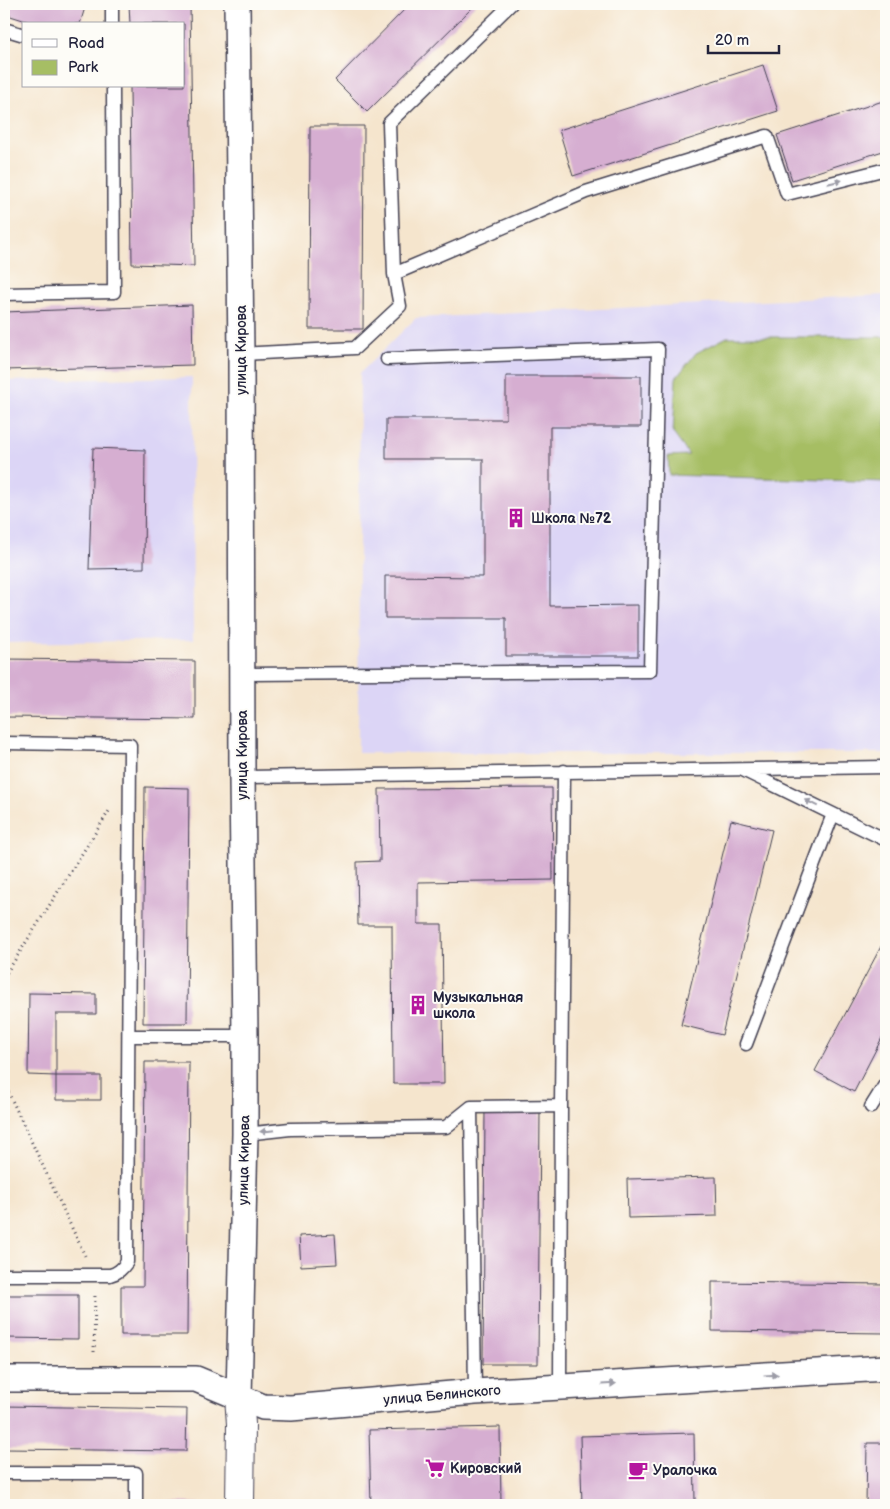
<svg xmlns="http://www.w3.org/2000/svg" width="890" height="1509" viewBox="0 0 890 1509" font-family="'Balsamiq Sans',sans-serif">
	<rect width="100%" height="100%" fill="#fdfcf7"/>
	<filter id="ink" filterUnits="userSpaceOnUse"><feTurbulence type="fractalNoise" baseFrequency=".02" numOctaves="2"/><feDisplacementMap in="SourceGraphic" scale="10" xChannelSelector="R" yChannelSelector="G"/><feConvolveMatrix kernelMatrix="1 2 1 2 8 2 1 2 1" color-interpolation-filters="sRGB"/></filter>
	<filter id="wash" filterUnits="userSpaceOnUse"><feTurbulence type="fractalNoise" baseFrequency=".0096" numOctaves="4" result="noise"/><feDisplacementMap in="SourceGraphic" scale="20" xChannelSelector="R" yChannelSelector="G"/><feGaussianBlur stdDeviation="1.12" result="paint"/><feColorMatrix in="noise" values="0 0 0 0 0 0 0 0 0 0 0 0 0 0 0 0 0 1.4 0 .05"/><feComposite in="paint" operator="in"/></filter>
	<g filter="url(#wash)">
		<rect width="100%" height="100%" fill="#f5e5cd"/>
		<!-- built -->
		<path fill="#dcd5f6" d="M886 295V753H358L360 373 416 318Z
			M192 377 193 640 4 643V381Z"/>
		<!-- green -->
		<path fill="#a6be64" stroke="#647050" d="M727 337H886V482L669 475 668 456 689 455 673 433 676 378 696 353Z"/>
		<g id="blocks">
			<!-- building -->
			<path fill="#d6aed1" d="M4 4H86L80 24H36L4 14Z
				M129 4H190L194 266 132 264 130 86H184V24H130Z
				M410 4H476L367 112 335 80Z
				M763 65 778 111 573 176 559 130Z
				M886 100V150L792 180 777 135Z
				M310 126H364L363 329H309Z
				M192 305 193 365 4 370V312Z
				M506 376H641V427H550V606L638 605V656H506V618H385V576L483 577V459H386V419H506Z
				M93 448 145 450 144 568 89 569Z
				M4 659 195 661V719L4 717Z
				M145 787 189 788 187 1023H143Z
				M552 788 553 880 418 882V924H442L444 1084H393L392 925H358L357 862 380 861 379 789Z
				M731 820 772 830 722 1035 681 1025Z
				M886 937V1030L854 1092 815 1071Z
				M29 993 96 994V1014H56V1076L28 1075Z
				M145 1062H189L187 1335H121V1286H143Z
				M56 1076H101V1100H56Z
				M485 1111H540L538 1364H483Z
				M716 1177 717 1216 628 1218 627 1179Z
				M335 1234 337 1264 301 1266 299 1236Z
				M712 1282 886 1284V1333L712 1331Z
				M4 1295H78V1339L4 1338Z
				M4 1406 187 1409 186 1451 4 1449Z
				M500 1427 501 1505H371L369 1430Z
				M694 1433 695 1505H582L580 1436Z
				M867 1443H886V1505H866Z
				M150 1502 198 1503V1505H150Z"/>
		</g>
	</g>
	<g filter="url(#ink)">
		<use href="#blocks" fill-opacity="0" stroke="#423f51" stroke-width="1"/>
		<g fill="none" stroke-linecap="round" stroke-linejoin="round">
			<defs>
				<path id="service" d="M112 4V24
					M4 29 24 35
					M394 274 586 192 767 136 787 194 886 169
					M4 294 114 292 113 86
					M241 354 355 348 400 306 394 274 389 123 511 4
					M242 674 650 671 658 349 387 359
					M4 743 130 745 127 1262C122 1269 118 1273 110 1275H4
					M743 770 886 840
					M242 777 886 767
					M129 1036H245
					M746 1044 833 814
					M561 1106 564 771
					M471 1107 475 1392
					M871 1107 886 1083
					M245 1134 290 1129 446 1127 471 1107 561 1106 560 1387
					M4 1473H136V1505"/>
				<path id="minor" d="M237 4 241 354 242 777 245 1036V1134L239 1397
					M4 1379H196L263 1407 291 1408 475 1392 886 1368"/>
				<path id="tertiary" d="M239 1397 241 1424 240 1505"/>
			</defs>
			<!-- service casing -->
			<use href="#service" stroke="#423f51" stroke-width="15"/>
			<!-- minor casing -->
			<use href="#minor" stroke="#423f51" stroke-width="28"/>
			<!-- tertiary casing -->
			<use href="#tertiary" stroke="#423f51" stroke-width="30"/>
			<!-- path -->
			<path stroke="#423f51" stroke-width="3" stroke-dasharray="1 4" stroke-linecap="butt" d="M4 977 111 808
				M4 1083 86 1258
				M94 1352 95 1293"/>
			<!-- service -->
			<use href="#service" stroke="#fff" stroke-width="12"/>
			<!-- minor -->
			<use href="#minor" stroke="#fff" stroke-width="25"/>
			<!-- tertiary -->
			<use href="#tertiary" stroke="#fff" stroke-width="28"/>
		</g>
		<!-- one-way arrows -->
		<defs><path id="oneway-solid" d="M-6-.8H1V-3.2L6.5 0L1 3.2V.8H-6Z" transform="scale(1.25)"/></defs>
		<g fill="#9c9ca7">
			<use href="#oneway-solid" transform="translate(835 182) rotate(-14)"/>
			<use href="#oneway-solid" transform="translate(811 803) rotate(-154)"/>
			<use href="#oneway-solid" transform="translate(267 1131) rotate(174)"/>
			<use href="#oneway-solid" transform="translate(771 1375) rotate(-3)"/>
			<use href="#oneway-solid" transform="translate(609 1384) rotate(-3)"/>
		</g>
	</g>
	<!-- icons -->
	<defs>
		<symbol id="building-bare" viewBox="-9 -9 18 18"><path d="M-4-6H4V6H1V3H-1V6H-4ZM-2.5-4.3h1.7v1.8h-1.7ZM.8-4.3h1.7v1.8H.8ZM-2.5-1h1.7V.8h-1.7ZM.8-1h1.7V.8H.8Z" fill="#b5179e" stroke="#fdfcf7" stroke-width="2.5" paint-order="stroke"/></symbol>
		<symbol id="supermarket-bare" viewBox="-9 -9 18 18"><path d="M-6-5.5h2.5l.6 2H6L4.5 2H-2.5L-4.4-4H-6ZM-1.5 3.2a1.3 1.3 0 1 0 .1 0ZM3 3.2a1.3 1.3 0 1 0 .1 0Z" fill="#b5179e" stroke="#fdfcf7" stroke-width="2.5" paint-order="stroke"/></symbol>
		<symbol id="cafe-bare" viewBox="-9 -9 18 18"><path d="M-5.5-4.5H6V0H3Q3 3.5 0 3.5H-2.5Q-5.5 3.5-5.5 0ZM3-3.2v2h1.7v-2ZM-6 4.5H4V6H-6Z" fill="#b5179e" stroke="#fdfcf7" stroke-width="2.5" paint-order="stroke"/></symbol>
	</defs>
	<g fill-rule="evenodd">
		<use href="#building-bare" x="502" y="504" width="28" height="28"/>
		<use href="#building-bare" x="404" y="991" width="28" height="28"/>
		<use href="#supermarket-bare" x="421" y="1454" width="28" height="28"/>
		<use href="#cafe-bare" x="624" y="1456" width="28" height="28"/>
	</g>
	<g text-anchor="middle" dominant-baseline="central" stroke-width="4" stroke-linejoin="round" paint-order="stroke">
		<!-- street labels -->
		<g font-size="14" fill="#22223b" stroke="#fdfcf7">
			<text transform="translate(241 350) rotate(-90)">улица Кирова</text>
			<text transform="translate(242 755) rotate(-90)">улица Кирова</text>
			<text transform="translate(244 1160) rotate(-89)">улица Кирова</text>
			<text transform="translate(442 1395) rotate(-5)">улица Белинского</text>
		</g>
		<!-- poi labels -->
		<g font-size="14" font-weight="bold" fill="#22223b" stroke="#fdfcf7" text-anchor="start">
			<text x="531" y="518">Школа №72</text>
			<text x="433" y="997">Музыкальная<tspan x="433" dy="16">школа</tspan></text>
			<text x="450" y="1468">Кировский</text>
			<text x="653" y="1470">Уралочка</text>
		</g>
	</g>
	<!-- margin -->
	<rect width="890" height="1509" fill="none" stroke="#fdfcf7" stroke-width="20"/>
	<!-- legend -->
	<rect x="22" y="22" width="162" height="65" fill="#fdfcf7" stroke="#a5a5ac"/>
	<rect x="32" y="39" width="25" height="8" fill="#ffffff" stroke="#a5a5ac"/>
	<text x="68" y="48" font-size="15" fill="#22223b">Road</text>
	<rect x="32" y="60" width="25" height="15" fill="#a6be64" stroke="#a5a5ac"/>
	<text x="68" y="72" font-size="15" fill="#22223b">Park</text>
	<!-- scale -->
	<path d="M708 45v8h71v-8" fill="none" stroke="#22223b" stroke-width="2.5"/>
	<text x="715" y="45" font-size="15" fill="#22223b" stroke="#fdfcf7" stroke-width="4" paint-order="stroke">20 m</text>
</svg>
